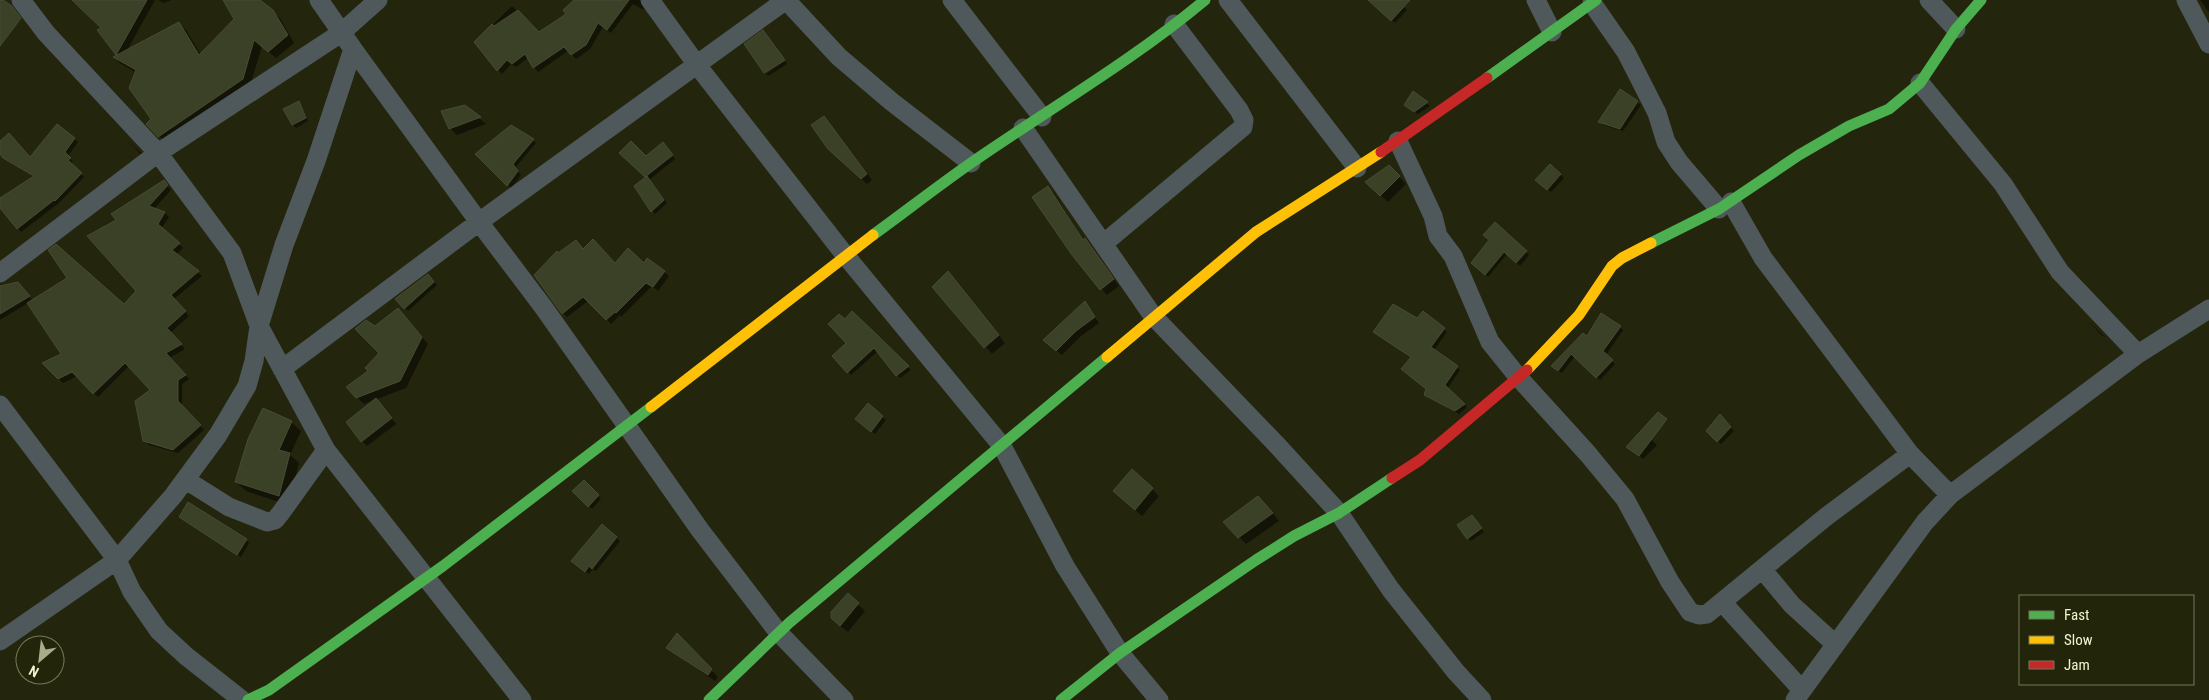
<svg xmlns="http://www.w3.org/2000/svg" width="2209" height="700" viewBox="0 0 2209 700" font-family="'Roboto Condensed',sans-serif">
	<rect width="100%" height="100%" fill="#24250d"/>
	<!-- shadow -->
	<path fill="#0007" d="M112 0H155L126 52 179 23 186 30 201 55 236 20 224 0H258L280 18 294 43 276 58 262 46 250 86 166 143 148 124 153 119 136 72 121 64 115 58 119 56 99 30 103 29Z
		M158 0H172L164 3Z
		M576 0H643L644 10 633 4 611 33 603 27 590 49 576 59 568 51 538 72 528 58 516 67 511 64 502 74 475 42 512 6 538 33 568 15Z
		M1370 0H1400L1398 2 1407 10 1395 23Z
		M2200 0H2209V12Z
		M785 61 787 64 768 76 766 74Z
		M1621 91 1641 105 1623 131 1603 125 1600 122Z
		M1413 93 1430 106 1418 114 1408 108Z
		M299 102 308 121 296 128 293 124Z
		M464 106 486 124 457 135 450 128Z
		M829 123 872 180 867 184 835 154Z
		M58 126 78 142 68 156 73 162 70 164 84 177 59 203 21 232 0 206V199L35 176 8 161 0 152V143L31 159Z
		M128 140 142 154 141 155Z
		M533 140 536 143 515 168 521 175 511 188 477 154Z
		M666 147 675 159 649 180 667 203 655 214 635 187 647 178 621 153 646 157Z
		M1550 165 1564 178 1551 192 1540 183Z
		M1389 166 1406 184 1388 202 1374 189Z
		M164 182 171 190 154 209 165 213 169 217 161 229 183 248 176 255 202 276 174 299 189 316 170 333 185 349 169 358 189 379 182 384V406L204 430 178 453 149 445 144 440 152 390 129 366 98 397 77 376 63 383 44 364 63 355 28 303 0 320V285L22 288 33 301 124 305 138 291 118 220Z
		M1048 187 1054 193 1084 241 1090 246 1119 286 1107 295 1073 254Z
		M1495 224 1529 255 1520 266 1507 254 1488 277 1475 266 1491 240Z
		M583 250 615 264 664 272 669 276 658 291 652 286 621 317 620 315 611 324 588 301 567 317 563 313Z
		M431 279 437 285 408 311 397 299Z
		M955 280 1005 343 992 354 934 287Z
		M1085 303 1099 323 1081 336 1062 355 1050 345Z
		M398 309 428 344 406 388 364 404 357 397 369 371 381 353 375 327Z
		M852 312 911 370 900 378 878 351 851 375 833 356 848 343 845 321Z
		M1418 320 1444 329 1447 332 1434 350 1460 370 1447 389 1467 407 1459 414 1425 394 1428 390 1412 358Z
		M2089 321 2105 337 2101 335Z
		M1620 327 1623 330 1606 355 1615 364 1600 380 1575 356 1562 373 1556 369 1583 334 1588 337Z
		M381 405 396 424 367 446 362 441Z
		M868 405 886 420 875 434 860 422Z
		M1720 416 1734 431 1721 444 1707 431Z
		M291 422 301 431 290 455 299 463 288 505 246 491 236 482Z
		M1642 431 1657 445 1643 459 1631 450Z
		M1132 471 1159 496 1142 516 1122 498Z
		M584 482 601 499 592 509 574 491Z
		M1265 504 1279 521 1246 544 1225 523Z
		M1472 516 1484 532 1471 541 1468 538Z
		M184 520 246 540 249 543 241 557Z
		M602 526 620 541 596 571 593 569 589 574 576 564Z
		M848 595 865 611 848 632 839 625Z
		M677 635 718 677 715 681 675 654 668 647Z"/>
	<!-- building -->
	<path fill="#3a4126" stroke="#464d35" d="M0 0H3L12 6 21 18 0 46Z
		M72 0H147L116 55 97 30 101 28Z
		M223 0H260L273 10 288 35 268 52 254 40 243 79 158 137 146 124 151 119 129 88 136 70 113 57 179 22 199 55 234 19Z
		M574 0H629L607 30 598 23 586 45 571 55 564 47 533 68 525 54 512 64 507 60 497 71 474 42 492 24 494 26 518 10 539 32 566 14 563 10Z
		M1368 0H1410L1391 21Z
		M763 30 785 60 764 73 744 44Z
		M1620 89 1638 101 1620 129 1598 122Z
		M1413 91 1428 102 1414 112 1404 105Z
		M299 101 306 118 292 125 283 109Z
		M465 105 481 117 449 129 441 111Z
		M824 116 867 174 861 179 828 149 811 125Z
		M57 124 75 138 65 152 71 158 68 160 82 173 55 201 54 200 17 229 0 208V198L34 176 3 158 0 154V141L9 133 30 157Z
		M511 125 534 139 513 164 518 171 507 186 475 154Z
		M631 141 646 156 663 142 673 155 645 177 619 153Z
		M1550 164 1561 174 1547 190 1535 180Z
		M1389 165 1400 176 1380 196 1365 182Z
		M647 176 664 200 651 212 634 186Z
		M164 180 168 185 149 206 165 212 158 224 180 243 172 250 199 271 171 295 186 311 167 328 182 344 166 353 186 375 178 380V401L201 425 173 450 143 441 135 401 150 390 125 363 93 394 72 372 58 379 42 363 61 354 27 303 67 278 48 250 56 244 124 304 136 291 87 236 116 220 111 214Z
		M1048 186 1083 240 1085 238 1114 279 1100 290 1072 255 1032 197Z
		M1495 222 1527 251 1516 263 1504 252 1485 275 1471 263 1489 240 1483 235Z
		M593 239 615 263 628 248 644 263 647 258 665 271 653 287 646 283 616 313 615 312 606 320 583 297 562 314 534 275 557 251 558 253 576 240 583 249Z
		M948 271 999 335 984 348 932 287Z
		M428 274 434 282 404 309 395 299Z
		M18 282 30 296 0 314V286Z
		M1085 301 1095 317 1076 331 1056 351 1043 340Z
		M1393 304 1417 318 1423 311 1445 328 1431 347 1458 366 1445 385 1465 404 1455 411 1424 395 1426 389 1401 369 1411 357 1373 332Z
		M398 308 422 337 400 381 356 398 346 387 368 371 365 368 379 353 355 329 366 320 375 326Z
		M852 311 874 332 909 366 896 376 874 348 847 373 832 356 846 343 828 324 839 314 845 319Z
		M1601 313 1621 326 1603 351 1613 360 1596 378 1571 354 1558 371 1551 366 1583 333 1587 336Z
		M376 398 392 418 361 442 346 422Z
		M868 403 883 416 871 432 855 419Z
		M263 408 292 421 279 450 290 453 279 496 235 482 248 439Z
		M1658 412 1667 419 1639 456 1626 447Z
		M1720 414 1731 427 1717 442 1706 431Z
		M1132 469 1153 488 1135 510 1113 491Z
		M584 480 599 495 588 507 572 491Z
		M1258 496 1273 513 1238 538 1223 522Z
		M188 502 247 539 237 555 179 517Z
		M1472 515 1482 528 1467 539 1457 525Z
		M602 524 617 537 592 569 589 566 585 572 571 561Z
		M848 593 859 603 840 626 831 618V612Z
		M677 633 712 669 708 675 666 648Z"/>
	<g fill="none" stroke-linecap="round" stroke-linejoin="round">
		<!-- street -->
		<path stroke="#4f595b" stroke-width="19" d="M21 0 46 33 158 153 232 253 259 326 326 450 522 700
			M650 0 697 65 845 255 1002 446 1065 566 1120 653 1159 700
			M952 0 1042 117
			M1228 0 1357 168
			M1536 0 1552 32
			M1929 0 1956 29
			M2186 0 2209 44
			M1592 3 1626 52 1657 113 1666 142 1679 162 1719 209
			M353 49 479 222 544 308 700 530 778 632 844 700
			M1920 83 2003 184 2060 272 2138 354
			M1023 128 1153 316 1276 444 1339 513 1391 590 1456 672 1482 700
			M1398 141 1433 216 1438 236 1453 256 1490 342 1519 378 1588 454 1625 499 1670 582 1690 612 1699 615 1707 614 1827 516 1910 454
			M1731 202 1763 258 1910 454 1950 495
			M1103 244 1243 127 1244 120 1239 110 1174 24
			M0 273 158 153 341 33 378 0
			M282 369 479 222 786 0 839 57 892 102 971 163
			M0 405 117 560 132 592 159 631 186 656 242 700
			M186 480 229 507 267 522 275 520 280 514 326 450
			M1762 569 1792 605 1835 644
			M1722 602 1802 690
			M0 641 117 560 173 496 218 435 247 386 254 361 259 326 284 245 316 161 353 49 319 0
			M1795 700 1925 522 1950 495 2138 354 2209 309"/>
		<!-- fast -->
		<path stroke="#4caf50" stroke-width="11" d="M1487 78 1596 0
			M873 235C906 211 938 186 971 163 1049 109 1132 61 1205 0
			M1651 243 1719 209 1799 155 1849 126 1889 109 1920 83 1956 29 1981 0
			M248 700 269 690 443 566 651 407
			M709 700 789 623 1107 357
			M1061 700 1120 653 1256 560 1294 536 1339 513 1392 478"/>
		<!-- slow -->
		<path stroke="#ffc107" stroke-width="11" d="M1107 357 1256 232 1381 152
			M1527 370 1579 315 1612 266 1622 258 1651 243
			M651 407 873 235"/>
		<!-- jam -->
		<path stroke="#c62828" stroke-width="11" d="M1381 152 1487 78
			M1392 478 1420 460 1527 370"/>
	</g>
	<!-- legend -->
	<rect x="2019" y="595" width="175" height="90" fill="#23250b" stroke="#757859"/>
	<rect x="2029" y="611" width="25" height="8" fill="#4caf50" stroke="#757859"/>
	<text x="2064" y="620" font-size="15" fill="#f0f4cd">Fast</text>
	<rect x="2029" y="636" width="25" height="8" fill="#ffc107" stroke="#757859"/>
	<text x="2064" y="645" font-size="15" fill="#f0f4cd">Slow</text>
	<rect x="2029" y="661" width="25" height="8" fill="#c62828" stroke="#757859"/>
	<text x="2064" y="670" font-size="15" fill="#f0f4cd">Jam</text>
	<!-- north arrow -->
	<g transform="translate(40 660) rotate(208)"><circle r="24" fill="#23250b" stroke="#757859"/>
	<path d="M0-4L9 19L0 12L-9 19Z" fill="#a9ac8a"/>
	<text y="-8" font-size="14" font-weight="bold" text-anchor="middle" fill="#f0f4cd">N</text>
	</g>
</svg>
